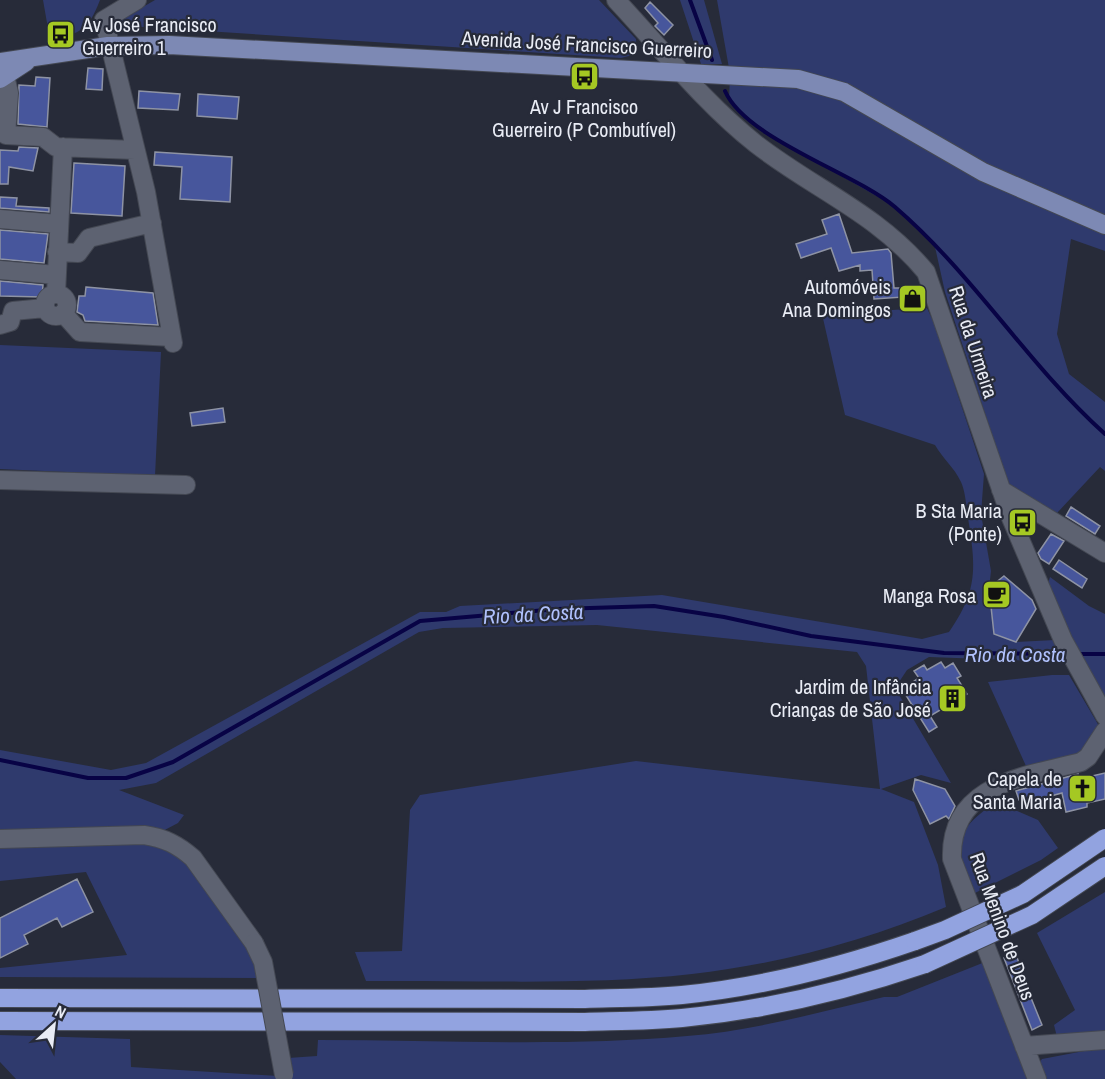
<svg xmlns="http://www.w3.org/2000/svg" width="1105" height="1079" viewBox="0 0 1105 1079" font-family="'Archivo Narrow',sans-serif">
	<rect width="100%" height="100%" fill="#272b39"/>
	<!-- green -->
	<path fill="#2f3a6d" d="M43 0H100C88 31 81 33 50 40Z
		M155 0H599L636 39 637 54 621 58 112 25Z
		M680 0H704L722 64H701Z
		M717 0H1105V251L1071 239 1057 334 1069 374 1105 402V471L1100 467 1057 513 1009 486 945 292 935 247 894 206 768 134 729 101 730 74Z
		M927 308 934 323 984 474 981 514 991 571 989 589 994 634 1016 642 1055 640 1065 662 929 657 907 670 895 688 951 783 921 775 881 789 914 802 938 865 946 907C865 941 780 964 692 974 585 986 474 980 366 981L355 952 402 951 410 810 420 795 636 761 880 789 866 666 857 652 597 625 443 628 419 632 156 783 119 790 184 815 178 823 159 833 0 834V750L111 770 146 763 420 612H446L460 606 662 595 922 639 949 632C978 590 976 568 968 518 966 507 966 493 961 482 954 467 943 459 935 445L845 415 822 314Z
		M0 345 161 352 155 476 0 469Z
		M1050 577 1089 606 1105 614V699L1085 670 1047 587Z
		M1052 675H1069L1099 726 1079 757 1031 769 1026 766 988 682Z
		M996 802 1038 820 1058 848 1041 860 975 893C953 847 952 832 996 802Z
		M149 842 184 858 250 946 260 978 0 977V968L127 955 86 872 0 881V846Z
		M1105 892V1036L1057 1037 1054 1025 1075 1010 1037 933Z
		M985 962 1031 1079H16L0 1062V1035L130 1039 131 1067 278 1076 288 1058 317 1056 318 1040C441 1040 565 1047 687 1036 754 1031 819 1012 884 997H897Z
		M1105 1047V1079H1044L1039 1063 1042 1059Z"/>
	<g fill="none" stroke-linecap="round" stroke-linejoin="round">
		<!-- stream -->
		<path stroke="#080345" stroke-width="4" d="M690 0 712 60
			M725 91C746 139 855 173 895 207 974 275 1028 365 1105 434
			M1076 654H1105
			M0 760 88 778H126L173 762 420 621 558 609 654 606 724 617 811 636 944 653 1063 654"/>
	</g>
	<!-- building -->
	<path fill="#47569c" stroke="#8e93a4" stroke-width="1.5" d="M650 2 673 25 664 35 655 26 658 23 645 8Z
		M88 68 103 69 102 90 86 89Z
		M36 77 50 78 47 127 18 124 19 85 35 86Z
		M139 91 180 94 178 110 138 108Z
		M198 94 239 97 237 119 197 116Z
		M19 147 38 148 33 171 9 167 8 184H0V150L18 151Z
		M155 152 232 157 230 202 180 199 182 167 154 165Z
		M74 163 125 166 122 216 71 213Z
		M0 197 17 198 16 206 49 208V212L0 208Z
		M839 214 852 253 888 249 891 253 894 288H920L922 309H903V297L874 299 872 270 860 271V265L839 271 831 248 801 258 796 244 827 234 822 220Z
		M0 230 48 234 44 263 0 259Z
		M0 281 43 285 42 297 0 296Z
		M86 287 153 293 158 325 85 321 83 315 77 312 79 296H85Z
		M223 408 225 422 192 426 190 413Z
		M1071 507 1100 526 1095 534 1066 516Z
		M1051 534 1064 541 1049 564 1041 559 1038 553Z
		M1059 560 1087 579 1082 588 1053 569Z
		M1004 576 1032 600 1036 609 1016 642 994 634 989 588Z
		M941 662 945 668 953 663 961 676 957 678 967 694 930 716 937 727 929 732 902 689 919 678 914 671 924 665 927 670Z
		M1105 773V799L1087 803V807L1066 812 1062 793 1025 803 1024 799 1019 800 1016 791 1019 790 1078 774 1079 779Z
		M915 779 945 789 955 806 949 819 946 816 930 824 913 790Z
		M77 879 93 912 62 927 57 918 24 935 28 944 0 958V918Z
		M1016 954 1025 983 1042 1025 1032 1030 1004 958Z"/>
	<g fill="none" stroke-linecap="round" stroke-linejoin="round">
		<defs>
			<path id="minor" d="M137 0 104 20 146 192 173 343
				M616 0C661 48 704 103 756 144 814 189 877 213 926 272L1011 518 1063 640 1105 716
				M5 76 9 93 6 135 43 137 56 147 135 150
				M0 219 58 224
				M57 252 78 253 89 238 152 223
				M0 270 56 275
				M56 294 63 147
				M45 305a11 11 0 1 1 22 0a11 11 0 1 1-22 0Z
				M63 313 80 332 172 337
				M0 325 10 322 13 311 45 308
				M0 480 186 485
				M1001 490 1105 553
				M0 839 144 835C165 838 178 845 193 858L254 943
				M1024 1046 1105 1040
				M1037 1079 952 859C949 784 1026 776 1081 762L1088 757 1105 731"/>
			<path id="major" d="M0 62 108 46 169 45 798 79 844 92 983 172 1105 225
				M0 79 26 62"/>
			<path id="highway" d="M0 998 585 999C617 998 650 998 682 995 761 987 840 967 915 941
				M0 1021 585 1022C617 1021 650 1021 682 1018 765 1010 846 991 925 964"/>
		</defs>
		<!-- minor casing -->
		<use href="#minor" stroke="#444853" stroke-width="20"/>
		<!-- major casing -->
		<use href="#major" stroke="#444853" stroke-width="20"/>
		<!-- highway casing -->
		<use href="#highway" stroke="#444853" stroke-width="20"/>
		<!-- minor -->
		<use href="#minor" stroke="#5d6271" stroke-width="18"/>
		<!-- major -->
		<use href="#major" stroke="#7d89b4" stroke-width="18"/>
		<!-- highway -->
		<use href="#highway" stroke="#92a3e0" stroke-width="18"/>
		<defs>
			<path id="minor-bridge" d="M254 943 263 962 284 1075"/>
			<path id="highway-bridge" d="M915 941 945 930 1023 894 1105 838
				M925 964 1032 915 1105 866"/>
		</defs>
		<!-- minor-bridge casing -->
		<use href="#minor-bridge" stroke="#444853" stroke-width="20" stroke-linecap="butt"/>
		<!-- highway-bridge casing -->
		<use href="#highway-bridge" stroke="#444853" stroke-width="20" stroke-linecap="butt"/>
		<!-- minor-bridge -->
		<use href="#minor-bridge" stroke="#5d6271" stroke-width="18"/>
		<!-- highway-bridge -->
		<use href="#highway-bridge" stroke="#92a3e0" stroke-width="18"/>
	</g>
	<!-- icons -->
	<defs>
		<symbol id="bus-square" viewBox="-11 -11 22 22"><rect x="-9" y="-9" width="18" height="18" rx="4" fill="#a5c823" stroke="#272b39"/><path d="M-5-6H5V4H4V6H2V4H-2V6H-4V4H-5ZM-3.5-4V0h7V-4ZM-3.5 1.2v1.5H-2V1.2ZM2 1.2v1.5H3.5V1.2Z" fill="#111"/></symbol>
		<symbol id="shop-square" viewBox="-11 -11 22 22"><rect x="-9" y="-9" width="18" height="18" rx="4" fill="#a5c823" stroke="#272b39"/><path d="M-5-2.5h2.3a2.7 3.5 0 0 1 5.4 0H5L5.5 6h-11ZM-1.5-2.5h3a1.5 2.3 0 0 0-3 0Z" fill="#111"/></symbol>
		<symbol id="cafe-square" viewBox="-11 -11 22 22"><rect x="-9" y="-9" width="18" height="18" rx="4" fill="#a5c823" stroke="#272b39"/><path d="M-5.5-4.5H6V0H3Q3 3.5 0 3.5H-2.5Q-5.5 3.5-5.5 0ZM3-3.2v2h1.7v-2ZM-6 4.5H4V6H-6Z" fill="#111"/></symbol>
		<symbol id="building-square" viewBox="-11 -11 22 22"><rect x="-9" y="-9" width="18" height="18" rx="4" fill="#a5c823" stroke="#272b39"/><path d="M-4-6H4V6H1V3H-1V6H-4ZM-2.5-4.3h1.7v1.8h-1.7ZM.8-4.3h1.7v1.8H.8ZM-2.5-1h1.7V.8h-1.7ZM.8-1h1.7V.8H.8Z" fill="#111"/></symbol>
		<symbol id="church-square" viewBox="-11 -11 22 22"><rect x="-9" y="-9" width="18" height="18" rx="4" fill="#a5c823" stroke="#272b39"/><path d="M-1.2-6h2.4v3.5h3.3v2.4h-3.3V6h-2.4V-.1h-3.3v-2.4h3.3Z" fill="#111"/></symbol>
	</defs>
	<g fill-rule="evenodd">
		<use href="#bus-square" x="44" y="18" width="33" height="33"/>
		<use href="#bus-square" x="568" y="60" width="33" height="33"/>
		<use href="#shop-square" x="896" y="282" width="33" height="33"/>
		<use href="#bus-square" x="1006" y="506" width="33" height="33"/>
		<use href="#cafe-square" x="980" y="578" width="33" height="33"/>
		<use href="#building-square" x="936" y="682" width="33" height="33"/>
		<use href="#church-square" x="1066" y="772" width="33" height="33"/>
	</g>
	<g text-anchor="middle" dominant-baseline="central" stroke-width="4.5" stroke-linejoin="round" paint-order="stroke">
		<!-- poi labels -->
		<g font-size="20" fill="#e9ecf5" stroke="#272b39" text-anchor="end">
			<text x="82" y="24" text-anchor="start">Av José Francisco<tspan x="82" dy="23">Guerreiro 1</tspan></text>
			<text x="584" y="106" text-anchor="middle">Av J Francisco<tspan x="584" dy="23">Guerreiro (P Combutível)</tspan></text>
			<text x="891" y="286">Automóveis<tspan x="891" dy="23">Ana Domingos</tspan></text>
			<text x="1002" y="510">B Sta Maria<tspan x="1002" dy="23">(Ponte)</tspan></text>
			<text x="976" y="595">Manga Rosa</text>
			<text x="931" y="686">Jardim de Infância<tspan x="931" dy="23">Crianças de São José</tspan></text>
			<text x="1062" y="778">Capela de<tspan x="1062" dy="23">Santa Maria</tspan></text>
		</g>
		<!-- street labels -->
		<g font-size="20" fill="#e9ecf5" stroke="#272b39">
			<text transform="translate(587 44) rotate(3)">Avenida José Francisco Guerreiro</text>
			<text transform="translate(974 342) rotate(72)">Rua da Urmeira</text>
			<text transform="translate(1003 926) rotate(70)">Rua Menino de Deus</text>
		</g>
		<!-- water labels -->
		<g font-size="21" font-style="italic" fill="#b0c1fd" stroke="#272b39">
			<text transform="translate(533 614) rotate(-3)">Rio da Costa</text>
			<text x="1015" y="654">Rio da Costa</text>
		</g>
	</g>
	<!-- north arrow -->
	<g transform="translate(54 1025) rotate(27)" stroke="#272b39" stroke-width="4.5" paint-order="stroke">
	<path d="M0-4.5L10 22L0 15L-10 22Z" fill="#e9ecf5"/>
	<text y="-9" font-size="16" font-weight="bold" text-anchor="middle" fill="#e9ecf5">N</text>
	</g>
</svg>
